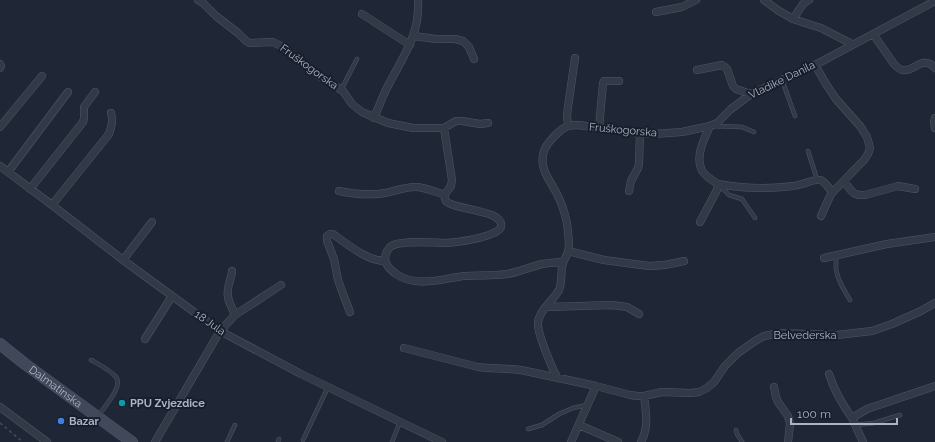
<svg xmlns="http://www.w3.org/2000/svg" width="935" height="442" viewBox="0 0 935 442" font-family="Raleway,sans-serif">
	<rect width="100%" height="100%" fill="#1f2736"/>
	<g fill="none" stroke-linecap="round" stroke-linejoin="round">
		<defs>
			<path id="lane" d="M782 80 795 116
				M341 90 357 59
				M712 126 742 127 754 132
				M808 151 817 179
				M720 186 729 195 742 199 755 218
				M836 256C836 260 836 265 836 269 838 281 844 290 850 300
				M91 360C98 364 110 370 115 376 125 385 104 407 99 415
				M855 425 874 423 900 415
				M528 429 542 425 559 414 573 408 587 405
				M736 430 737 434 742 442
				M303 440 328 387
				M227 442 235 425
				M278 442 279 439
				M392 442 400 422"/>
			<path id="street" d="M198 0 203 3 216 16 238 33 246 41 249 43 273 42 283 47 293 56 319 76 343 91 352 104 362 112 388 123 413 128H444L452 180C452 181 451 184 451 186 449 190 443 193 445 199 448 211 505 208 501 227 499 232 493 233 489 235 477 239 459 242 447 243 434 243 399 239 390 247 386 251 384 258 386 263 388 268 392 271 396 274 417 288 441 279 464 276 478 275 493 276 507 274 519 272 530 267 542 264 549 263 556 262 563 262
				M764 0 779 11 793 19 802 22 821 28 852 44
				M656 12 682 7 696 0
				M362 14 410 45
				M793 19 803 4 809 0
				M873 34 894 64C896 66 899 69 902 70 914 73 922 54 935 68
				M414 36 436 39H455L463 41 469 47 474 59
				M0 64 1 66 0 68
				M815 65 826 84 836 99 860 126 867 137 870 148 868 154 864 160 831 194 821 216
				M697 70 722 65 725 67 727 69 733 86 736 89 751 94
				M374 118C379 106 383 95 389 84 404 55 420 34 418 0
				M935 118 934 122 935 128
				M568 126 567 115 568 107 575 58
				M0 127 42 76
				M444 128 456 121H462L480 124 488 123
				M599 128 603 83 604 81H619
				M0 166 52 205 123 260 220 331 301 374 442 442
				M8 172 68 92
				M844 181C851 190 852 196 865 195L898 186 915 189
				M718 184C740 188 762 189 783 187 789 187 796 186 802 184 807 183 814 179 820 180 825 181 829 189 833 192
				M30 189 83 122 84 118V107L95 92
				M339 191C354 194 369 196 385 193 395 191 405 187 415 187 425 187 435 192 445 195
				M629 191 631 181 638 168 639 164 640 133
				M52 205 109 134C112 126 113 121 111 113
				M700 222 717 190 718 184C713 181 707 177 703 172 694 158 704 139 710 126
				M568 251 604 260 649 266 665 265 684 261
				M824 258 887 244 935 237
				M123 260 152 222
				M546 307 612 305 627 307 639 314
				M350 312 343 294 338 280 334 259 327 241V236L330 234H333C347 244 367 261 385 261
				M235 315 281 285
				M145 339 172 296
				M404 348 478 367C492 369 507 368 521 370L596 386 630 395 637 396H644L662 392 691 393 699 392 707 388 714 382 725 366 738 353 755 341 764 336 780 333 837 335 872 331 892 324 921 311 935 303
				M829 374C834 390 842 404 852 418
				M557 377C552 368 537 333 538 323 539 310 553 301 559 290 563 281 560 272 563 263 564 259 567 256 568 252 569 247 569 239 568 234 568 222 563 206 558 196 551 181 538 169 544 151 546 144 559 130 566 127 570 125 574 125 578 125L640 133 654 134 682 132 710 126 717 123 731 109 751 94 815 65 935 1
				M774 387 776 397 778 402 788 416 790 424 788 442
				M0 407 47 442
				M579 425 618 442
				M155 442 220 331 235 315C232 307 226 299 228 290 228 283 232 278 232 271
				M571 442 596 386
				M641 442C649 427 646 412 644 396
				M863 442 852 418 867 409 935 386"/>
			<g id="secondary">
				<path id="s1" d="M0 344 25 364 132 442"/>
			</g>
		</defs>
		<!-- lane casing -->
		<use href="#lane" stroke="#505665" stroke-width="4.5"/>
		<!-- street casing -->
		<use href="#street" stroke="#505665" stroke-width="8"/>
		<!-- secondary casing -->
		<use href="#secondary" stroke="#505665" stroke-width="12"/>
		<!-- path -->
		<path stroke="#3e5055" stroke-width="1.5" stroke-dasharray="3 3" stroke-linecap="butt" d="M0 423 23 442"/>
		<!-- lane -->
		<use href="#lane" stroke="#323947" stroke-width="3.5"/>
		<!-- street -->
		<use href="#street" stroke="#323947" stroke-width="7"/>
		<!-- secondary -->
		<use href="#secondary" stroke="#40485a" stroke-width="11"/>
	</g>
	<!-- markers -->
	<circle fill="#0f9aa8" stroke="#181e2b" stroke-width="1.5" cx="122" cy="403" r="4"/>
	<circle fill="#3f7fe0" stroke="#181e2b" stroke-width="1.5" cx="61" cy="421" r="4"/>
	<g text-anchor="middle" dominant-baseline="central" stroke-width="4" stroke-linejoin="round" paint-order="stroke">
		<!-- street labels -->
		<g font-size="11" fill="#acb3c4" stroke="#181e2b">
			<text transform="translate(309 67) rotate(36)">Fruškogorska</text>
			<text transform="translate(782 80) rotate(-26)">Vladike Danila</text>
			<text transform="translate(623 130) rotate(5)">Fruškogorska</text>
			<text transform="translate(210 323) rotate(35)">18 Jula</text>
			<text x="805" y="335">Belvederska</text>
			<text stroke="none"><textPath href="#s1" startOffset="70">Dalmatinska</textPath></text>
		</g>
		<!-- poi labels -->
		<g font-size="11" font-weight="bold" fill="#acb3c4" stroke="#181e2b" text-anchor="start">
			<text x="130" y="403">PPU Zvjezdice</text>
			<text x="69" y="421">Bazar</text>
		</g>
	</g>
	<!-- scale -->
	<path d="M791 418v6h106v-6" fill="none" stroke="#acb3c4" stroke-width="2"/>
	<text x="797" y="418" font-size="12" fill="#acb3c4" stroke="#181e2b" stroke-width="3" paint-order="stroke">100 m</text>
</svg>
